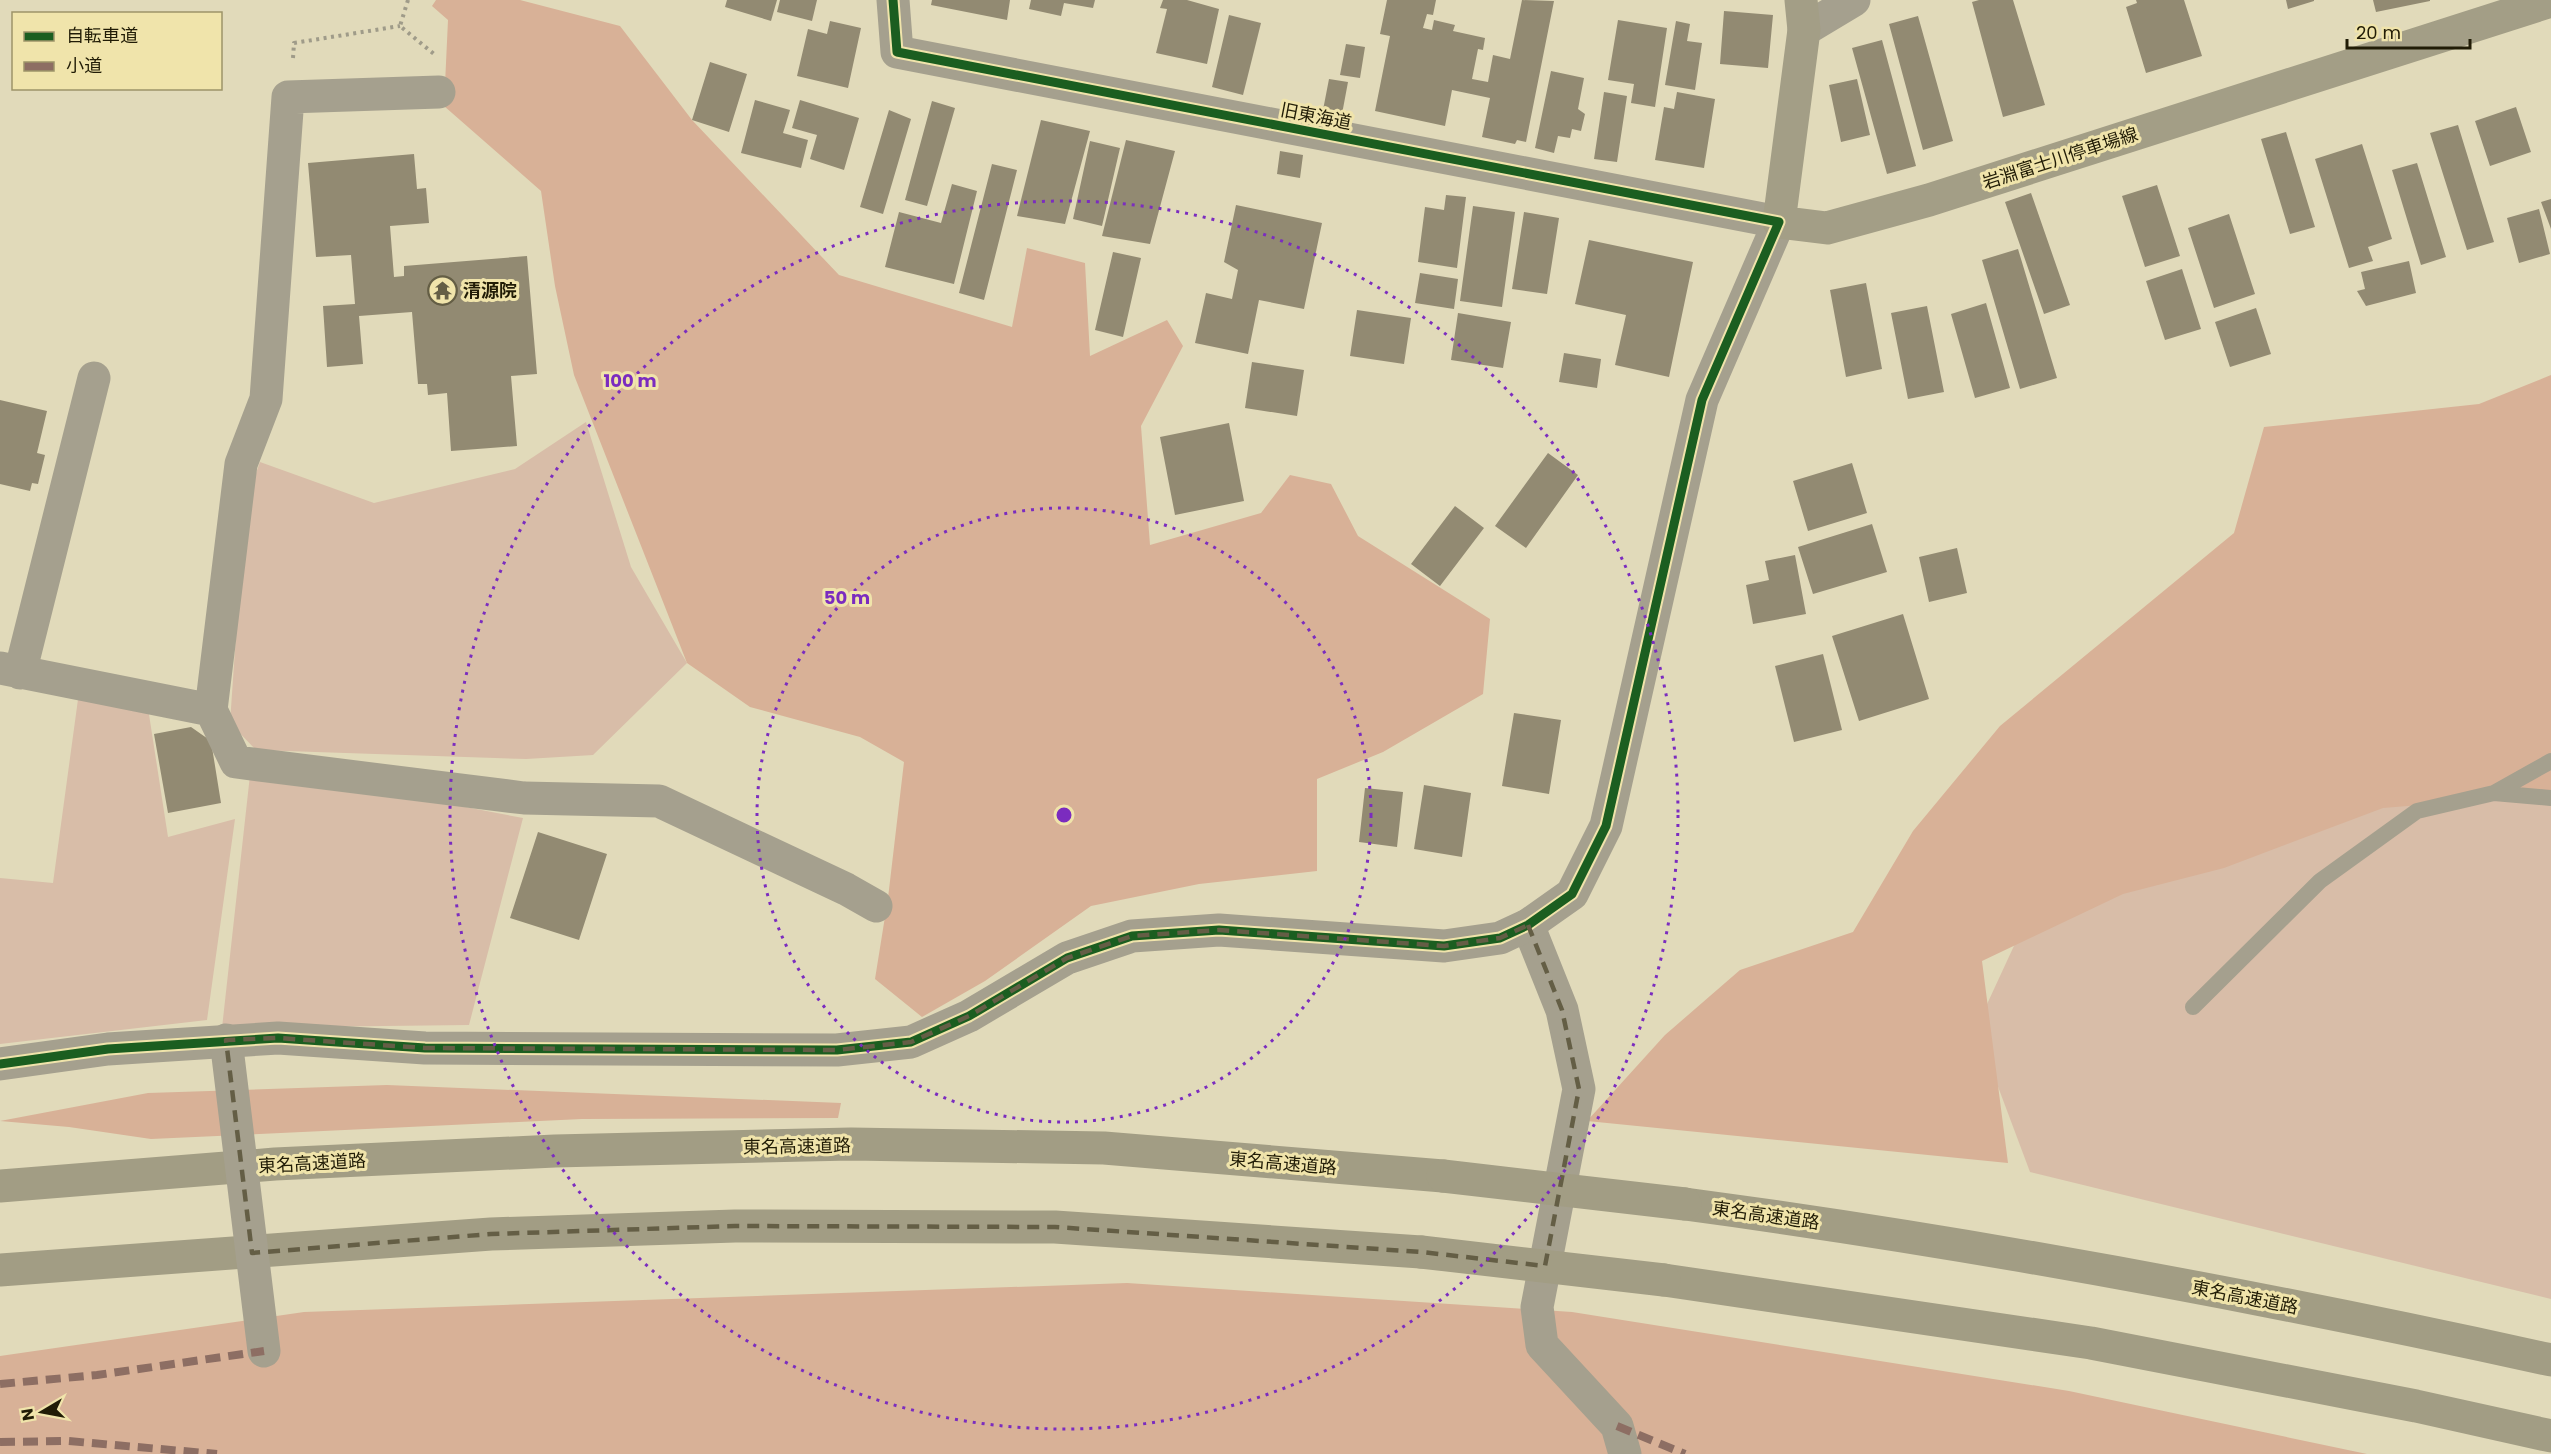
<svg xmlns="http://www.w3.org/2000/svg" width="2551" height="1454" viewBox="0 0 2551 1454" font-family="Poppins,'Noto Sans JP',sans-serif">
	<rect width="100%" height="100%" fill="#e1daba"/>
	<!-- green -->
	<path fill="#d8bda8" d="M586 422 631 567 687 663 593 755 526 759 256 750 230 723 245 504 260 462 374 503 515 469Z
		M79 692 148 708 168 837 235 819 207 1020 0 1044V878L53 883Z
		M251 766 523 818 469 1025 222 1028Z
		M2551 777V1299L2030 1172 1976 1028 2019 935 2368 795Z"/>
	<!-- forest -->
	<path fill="#d8b197" d="M436 0H520L620 26 692 120 839 275 1012 327 1027 248 1085 263 1090 356 1167 320 1183 346 1141 426 1150 545 1261 513 1290 475 1331 484 1358 536 1490 619 1483 694 1383 752 1317 779V871L1199 884 1091 906 985 981 922 1017 875 979 888 898 904 762 860 737 750 707 687 663 574 375 555 286 541 191 444 106 448 20 432 6Z
		M2551 375V797L2531 796 2383 808 2224 868 2123 894 1982 961 2008 1163 1587 1121 1665 1035 1740 970 1853 932 1913 831 2000 726 2234 533 2264 427 2479 404Z
		M387 1085 841 1103 838 1118 582 1119 151 1139 69 1127 0 1121 148 1093Z
		M1127 1283 1572 1312 2069 1391 2367 1454H0V1356L304 1312Z"/>
	<!-- building -->
	<path fill="#928a72" d="M727 0H777L771 21 725 7Z
		M780 0H817L812 21 777 12Z
		M932 0H1010L1007 20 931 5Z
		M1031 0H1095L1093 8 1064 3 1061 16 1029 9Z
		M1163 0H1187L1219 9 1207 64 1156 53 1167 9 1160 8Z
		M1387 0H1436L1433 15 1427 14 1423 28 1432 30 1434 20 1455 25 1453 31 1485 38 1483 50 1478 49 1472 79 1488 82 1493 55 1510 59 1522 0 1554 1 1526 142 1517 140 1515 144 1482 137 1490 98 1452 90 1445 126 1375 111 1390 36 1380 34Z
		M1979 0H2013L2045 105 2003 117 1972 2Z
		M2136 0H2184L2202 56 2146 73 2126 7 2137 3Z
		M2286 0H2314V1L2288 9Z
		M2373 0H2430V1L2376 12Z
		M1724 11 1773 15 1768 68 1720 64Z
		M1229 15 1261 23 1243 95 1212 87Z
		M1918 16 1953 141 1923 150 1889 24Z
		M1618 20 1667 28 1655 107 1631 103 1634 84 1608 80Z
		M830 21 861 28 848 88 797 76 808 29 827 34Z
		M1676 21 1690 24 1687 41 1702 43 1695 90 1665 85Z
		M1882 40 1916 166 1887 174 1852 48Z
		M1346 44 1365 47 1360 78 1340 75Z
		M710 62 747 74 729 132 692 120Z
		M1551 71 1584 78 1578 109 1585 114 1581 131 1572 129 1570 138 1558 136 1554 153 1535 148Z
		M1329 79 1348 82 1342 114 1323 110Z
		M1857 79 1870 135 1841 142 1829 85Z
		M1604 92 1627 96 1617 162 1594 159Z
		M1677 92 1715 99 1704 168 1655 160 1664 107 1674 109Z
		M755 100 790 110 783 133 808 140 801 168 741 153Z
		M800 100 859 118 844 170 810 159 817 135 792 128Z
		M932 101 955 108 927 206 905 200Z
		M2516 107 2531 152 2490 166 2475 121Z
		M889 110 911 119 883 214 860 207Z
		M1041 120 1090 131 1065 224 1017 216Z
		M2458 125 2494 242 2467 250 2430 133Z
		M2286 132 2315 227 2290 234 2261 139Z
		M1126 140 1175 151 1150 244 1102 236Z
		M1090 141 1120 148 1102 226 1073 219Z
		M2362 144 2392 239 2368 247 2373 261 2349 268 2315 159Z
		M1280 151 1303 155 1300 178 1277 174Z
		M414 154 417 189 426 188 429 223 390 226 394 277 404 276V266L527 256 537 374 511 376 517 446 451 451 447 393 428 395 427 384H418L412 312 359 316 363 364 327 367 323 306 355 304 351 255 316 257 308 163Z
		M2417 163 2446 257 2421 265 2392 170Z
		M992 164 1017 170 984 300 959 293Z
		M952 184 977 191 954 284 885 267 899 212 941 223Z
		M2157 185 2180 256 2145 267 2122 196Z
		M2031 193 2070 305 2044 314 2005 202Z
		M1446 195 1466 197 1457 268 1418 262 1425 207 1444 210Z
		M2551 199V229L2541 202Z
		M1236 205 1322 223 1304 309 1259 300 1248 354 1195 343 1206 293 1232 299 1238 270 1224 262Z
		M1473 206 1515 212 1502 307 1460 301Z
		M2539 209 2550 254 2519 263 2507 218Z
		M1524 212 1559 218 1547 294 1512 289Z
		M2229 214 2255 294 2214 308 2188 228Z
		M1589 240 1693 262 1669 377 1615 365 1626 315 1575 304Z
		M2018 249 2057 378 2020 389 1982 260Z
		M1113 252 1141 258 1123 337 1095 330Z
		M2409 261 2416 293 2366 306 2357 291 2365 289 2361 272Z
		M2182 269 2201 329 2165 340 2146 281Z
		M1420 273 1458 279 1454 309 1415 303Z
		M1866 283 1882 369 1846 377 1830 290Z
		M1986 303 2010 388 1975 398 1951 314Z
		M1927 306 1944 392 1908 399 1891 313Z
		M2256 308 2271 354 2230 367 2215 322Z
		M1357 310 1411 318 1404 364 1350 356Z
		M1458 313 1511 322 1503 368 1451 360Z
		M1564 353 1601 359 1597 388 1559 382Z
		M1252 362 1304 370 1297 416 1245 408Z
		M0 400 47 411 37 453 45 455 38 484 32 483 30 491 0 484Z
		M1229 423 1244 501 1175 515 1160 437Z
		M1548 453 1578 475 1526 548 1495 526Z
		M1852 463 1867 513 1808 531 1793 481Z
		M1455 506 1484 528 1440 586 1411 564Z
		M1872 524 1887 572 1813 594 1798 547Z
		M1957 548 1967 593 1929 602 1919 557Z
		M1795 555 1806 614 1753 624 1746 585 1769 580 1765 561Z
		M1903 614 1929 699 1859 721 1832 636Z
		M1823 654 1842 730 1794 742 1775 666Z
		M1514 713 1561 720 1549 794 1502 786Z
		M191 727 211 741 221 803 168 813 154 734Z
		M1424 785 1471 793 1462 857 1414 849Z
		M1365 788 1403 792 1397 847 1359 842Z
		M538 832 607 854 579 940 510 918Z"/>
	<g fill="none" stroke-linecap="round" stroke-linejoin="round">
		<!-- path -->
		<path stroke="#9f9b89" stroke-width="4" stroke-dasharray="3 4.5" stroke-linecap="butt" d="M408 0 400 26 434 54
			M293 58 294 43 400 26"/>
		<!-- service -->
		<path stroke="#a5a08e" stroke-width="16" d="M2494 793 2551 798
			M2193 1007 2320 881 2417 811 2494 793 2551 761"/>
		<!-- minor -->
		<path stroke="#a5a08e" stroke-width="33" d="M893 0 897 52 1779 222
			M1804 30 1854 0
			M439 92 288 97 266 399 241 464 211 710 236 762 524 798 659 801 846 889 876 906
			M0 668 211 710
			M20 673 94 378
			M1528 925 1562 1010 1579 1089 1537 1307 1542 1345 1617 1426 1625 1454"/>
		<!-- tertiary -->
		<path stroke="#a5a08e" stroke-width="33" d="M0 1064 108 1049 278 1038 425 1048 837 1050 911 1042 969 1016 1067 958 1132 936 1219 930 1444 946 1500 938 1528 925 1572 894 1606 826 1702 400 1779 222"/>
		<!-- secondary -->
		<path stroke="#a39e86" stroke-width="33" d="M1801 0 1804 30 1779 222 1827 228 1929 200 2551 1"/>
		<!-- motorway -->
		<path stroke="#a29d84" stroke-width="33" d="M0 1186 275 1164 555 1151 851 1144 1104 1148 1443 1176
			M1685 1204C1976 1243 2264 1297 2551 1360
			M0 1270 491 1234 735 1226 1055 1227 1421 1252
			M1664 1280 2091 1343 2416 1406 2551 1436"/>
		<!-- minor-bridge -->
		<path stroke="#a5a08e" stroke-width="33" d="M226 1040 264 1351"/>
		<!-- motorway-bridge -->
		<path stroke="#a29d84" stroke-width="33" d="M1443 1176 1685 1204
			M1421 1252 1664 1280"/>
		<!-- quiet -->
		<path stroke="#8d6e63" stroke-width="8" stroke-dasharray="15 8" stroke-linecap="butt" d="M0 1384 97 1375 264 1351
			M1617 1426 1685 1454
			M0 1442 68 1441 217 1454"/>
		<defs>
			<path id="cycleway" d="M0 1064 108 1049 278 1038 425 1048 837 1050 911 1042 969 1016 1067 958 1132 936 1219 930 1444 946 1500 938 1528 925 1572 894 1606 826 1702 400 1779 222 897 52 893 0"/>
		</defs>
		<!-- cycleway casing -->
		<use href="#cycleway" stroke="#f0e4ab" stroke-width="13"/>
		<!-- cycleway -->
		<use href="#cycleway" stroke="#1b5e20" stroke-width="9"/>
	</g>
	<!-- marked area -->
	<path fill="none" stroke="#645e45" stroke-width="4.5" stroke-dasharray="12 8" stroke-linejoin="round" d="M1528 925 1562 1010 1579 1089 1545 1266 1421 1252 1055 1227 735 1226 491 1234 252 1253 226 1040 278 1038 425 1048 837 1050 911 1042 969 1016 1067 958 1132 936 1219 930 1444 946 1500 938Z"/>
	<!-- distance rings -->
	<g fill="none" stroke="#7b2cbf" stroke-width="3" stroke-dasharray="3 6">
		<circle cx="1064" cy="815" r="307"/>
		<circle cx="1064" cy="815" r="614"/>
	</g>
	<!-- icons -->
	<defs>
		<symbol id="temple-ring" viewBox="-11 -11 22 22"><circle r="9.5" fill="#f0e4ab" stroke="#645e45" stroke-width="1.5"/><path d="M0-6L5-2H3V0L6.5 2.5H4V6H1.5V3h-3V6H-4V2.5H-6.5L-3 0V-2H-5Z" fill="#645e45"/></symbol>
	</defs>
	<g fill-rule="evenodd">
		<use href="#temple-ring" x="426" y="274" width="33" height="33"/>
	</g>
	<g text-anchor="middle" dominant-baseline="central" stroke-width="6" stroke-linejoin="round" paint-order="stroke">
		<!-- street labels -->
		<g font-size="18" fill="#211c06" stroke="#f0e4ab">
			<text transform="translate(1316 116) rotate(11)">旧東海道</text>
			<text transform="translate(2060 158) rotate(-18)">岩淵富士川停車場線</text>
			<text transform="translate(797 1146) rotate(-1)">東名高速道路</text>
			<text transform="translate(312 1163) rotate(-3)">東名高速道路</text>
			<text transform="translate(1283 1163) rotate(5)">東名高速道路</text>
			<text transform="translate(1766 1215) rotate(8)">東名高速道路</text>
			<text transform="translate(2245 1297) rotate(11)">東名高速道路</text>
		</g>
		<!-- poi labels -->
		<g font-size="18" font-weight="bold" fill="#211c06" stroke="#f0e4ab" text-anchor="start">
			<text x="463" y="290">清源院</text>
		</g>
	</g>
	<circle cx="1064" cy="815" r="9" fill="#7b2cbf" stroke="#f0e4ab" stroke-width="3"/>
	<g font-size="18" text-anchor="middle" font-weight="bold" fill="#7b2cbf" stroke="#f0e4ab" stroke-width="6" stroke-linejoin="round" paint-order="stroke">
		<text x="630" y="387">100 m</text>
		<text x="847" y="604">50 m</text>
	</g>
	<!-- legend -->
	<rect x="12" y="12" width="210" height="78" fill="#f0e4ab" stroke="#9d9469" stroke-width="1.5"/>
	<rect x="24" y="32" width="30" height="9" fill="#1b5e20" stroke="#9d9469" stroke-width="1.5"/>
	<text x="66" y="42" font-size="18" fill="#211c06">自転車道</text>
	<rect x="24" y="62" width="30" height="9" fill="#8d6e63" stroke="#9d9469" stroke-width="1.5"/>
	<text x="66" y="72" font-size="18" fill="#211c06">小道</text>
	<!-- north arrow -->
	<g transform="translate(42 1412) rotate(260)" stroke="#f0e4ab" stroke-width="4.5" paint-order="stroke">
	<path d="M0-4.5L10 22L0 15L-10 22Z" fill="#211c06"/>
	<text y="-9" font-size="16" font-weight="bold" text-anchor="middle" fill="#211c06">N</text>
	</g>
	<!-- scale -->
	<path d="M2347 39v9h123v-9" fill="none" stroke="#211c06" stroke-width="3"/>
	<text x="2356" y="39" font-size="18" fill="#211c06" stroke="#f0e4ab" stroke-width="4.5" paint-order="stroke">20 m</text>
</svg>
